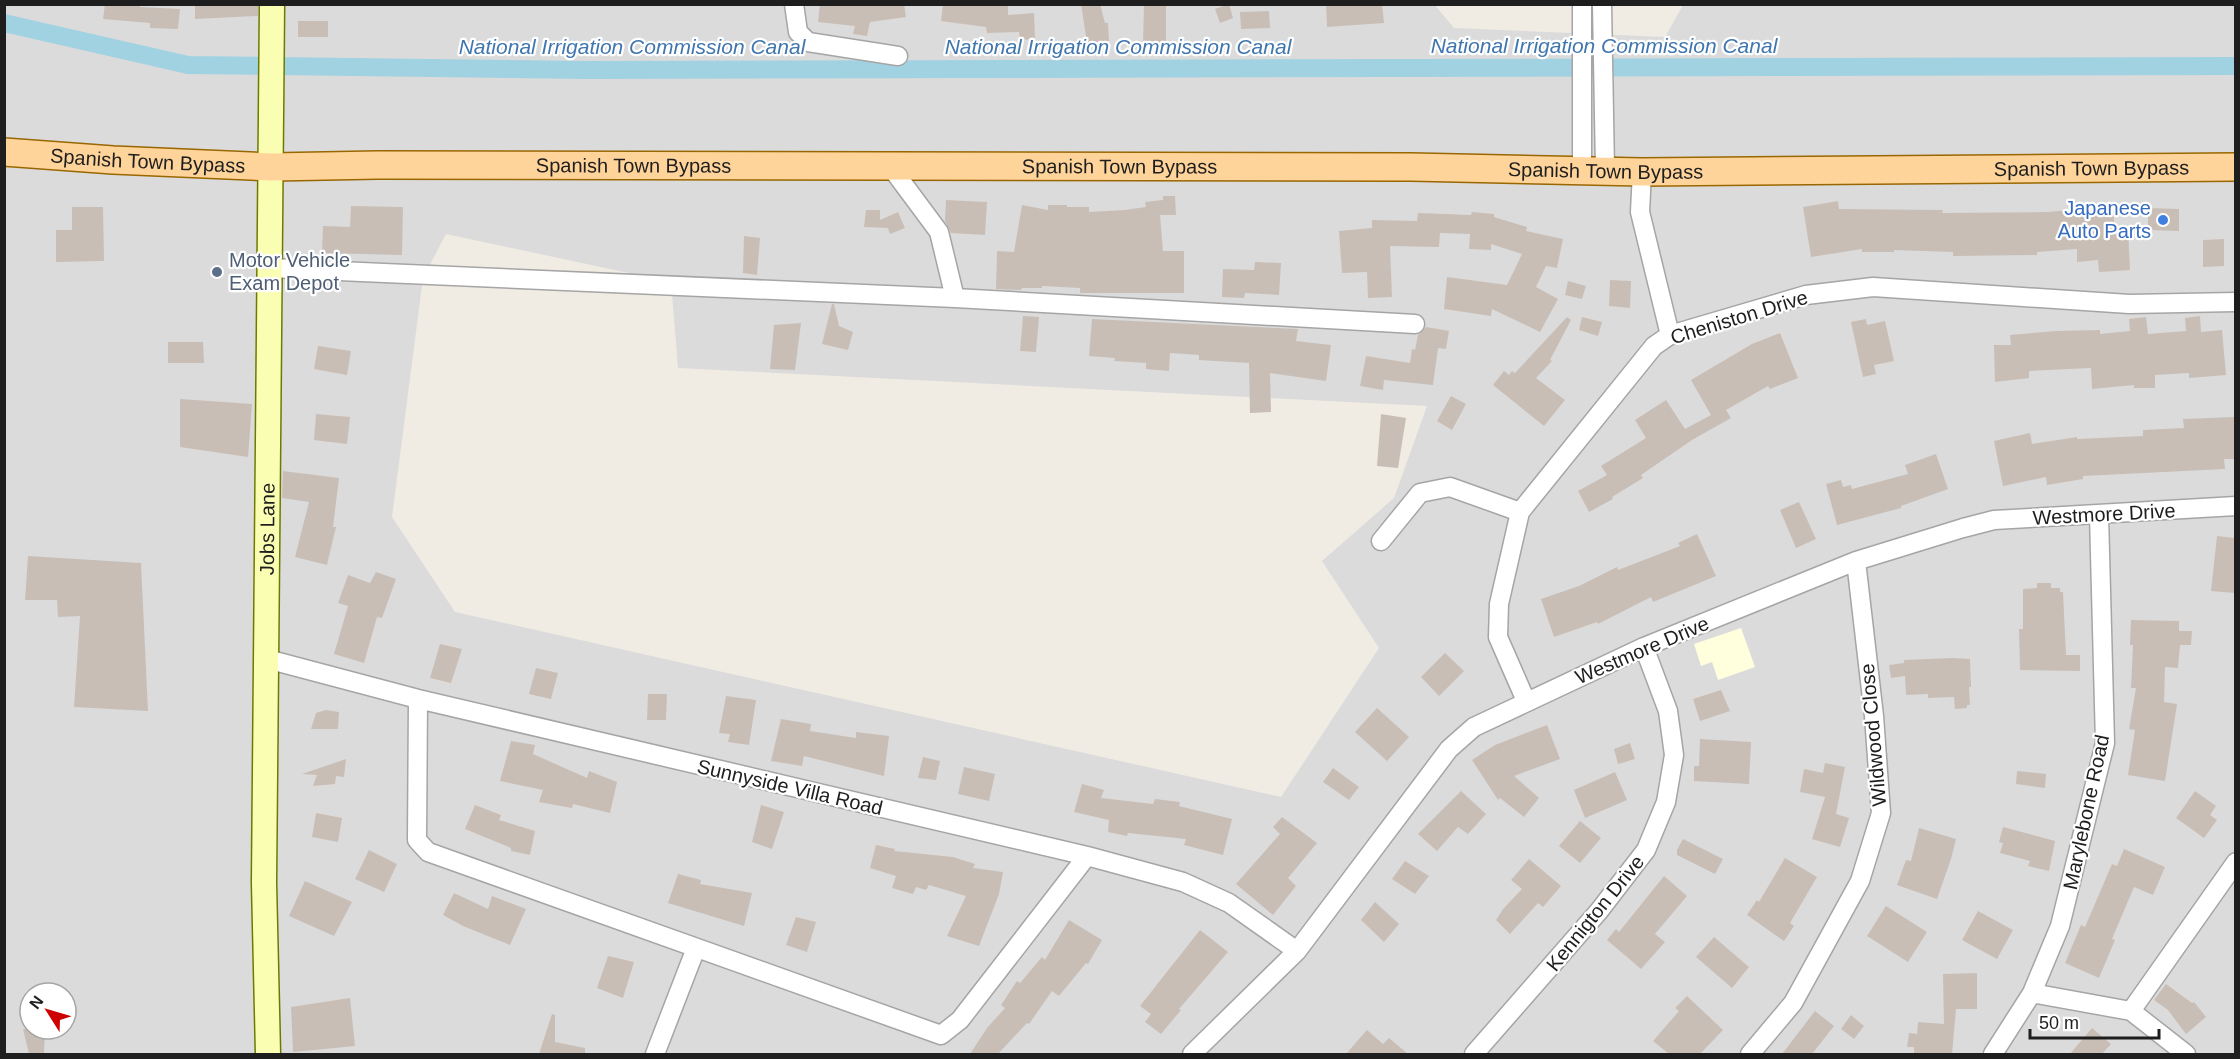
<svg xmlns="http://www.w3.org/2000/svg" width="2240" height="1059" viewBox="0 0 2240 1059" font-family="Helvetica,sans-serif">
	<rect width="100%" height="100%" fill="#f0ece4"/>
	<!-- residential -->
	<path fill="#dcdbdb" fill-rule="evenodd" d="M1434 4 1454 28 1665 37 1683 5H2235V1054H5V5ZM446 234 671 282 678 368 1427 406 1394 498 1322 561 1379 648 1281 797 455 612 392 517 423 278ZM30 993H66V1029H30Z"/>
	<!-- education -->
	<path fill="#ffffde" d="M1741 628 1755 667 1718 680 1712 662 1701 666 1694 644Z"/>
	<g fill="none" stroke-linecap="round" stroke-linejoin="round">
		<!-- canal -->
		<path stroke="#a1d2e1" stroke-width="18" d="M4 23 188 65 587 70 2236 66"/>
	</g>
	<!-- building -->
	<path fill="#c8beb6" d="M105 4H140V7L180 9 178 29 150 28V23L103 19Z
		M195 4H258V16L195 19Z
		M820 4H904L906 17 870 22 867 36 853 34 855 26 818 22Z
		M943 4H1008V15L1034 13 1035 39 1020 40 1019 32 987 33 986 27 941 21Z
		M1081 4H1100L1105 23H1108L1109 41 1087 43Z
		M1144 4H1166V45H1143Z
		M1229 4 1233 18 1220 23 1215 9Z
		M1326 4H1382L1384 23 1327 27Z
		M1269 11 1270 28 1241 29 1240 12Z
		M298 21H328V37H298Z
		M1163 196H1175L1176 215H1160L1163 251H1184V293H1080V288L1042 286V288H1022L1021 290 996 289 997 251 1014 252 1022 205 1048 210V205H1067V207H1089V212L1125 210 1146 207 1145 202 1163 200Z
		M946 200 987 202 985 235 951 233 945 221Z
		M1838 201 1839 209 1943 210 1942 213 2048 212 2080 209 2081 213 2114 212V229L2128 228 2130 270 2099 272 2098 260 2077 262V249L2037 252V255L1953 256V252L1894 250V252H1862V249L1811 257 1803 207Z
		M351 206 403 207 402 255 322 253 323 226 350 227Z
		M72 207H103L104 261 56 262V230H72Z
		M2148 208 2179 209V231L2148 230Z
		M866 210H880V220L898 212 905 228 890 234 888 228 864 227Z
		M1472 212 1494 214V217L1527 227 1526 231 1563 239 1557 268 1546 266 1536 287 1558 299 1540 332 1492 309 1491 316 1444 309 1447 277 1507 285 1522 254 1491 244V250L1469 249 1470 234 1440 233 1439 247 1390 246 1392 297 1368 298 1367 272 1342 273 1339 231 1372 228V220L1417 221 1418 213 1471 215Z
		M744 236 760 238 757 275 743 273Z
		M2224 239V266L2203 267V240Z
		M1255 262 1281 263 1279 295 1245 293 1244 298 1222 297 1223 269 1254 270Z
		M1610 280 1631 281 1630 308 1609 306Z
		M1568 281 1586 286 1582 299 1565 295Z
		M832 304H834L839 326 853 332 848 350 822 344Z
		M1023 316 1039 317 1036 352 1020 351Z
		M2200 316 2201 332 2222 330 2226 375 2189 378V373L2155 375V388H2134V385L2092 389 2091 368 2029 371V378L1995 382 1994 345H2011L2010 335 2056 331 2100 330V334L2130 331 2129 319 2146 317 2148 334 2186 331 2185 318Z
		M1567 317 1571 320 1550 360 1552 361 1536 378 1565 400 1544 426 1493 385 1504 371 1509 375 1512 371 1515 373Z
		M1582 317 1602 322 1598 336 1579 330Z
		M1092 319 1298 329 1296 341 1331 345 1326 381 1270 373 1271 412 1250 413 1249 363 1199 360V355L1170 353 1169 371 1146 369V363L1114 361 1115 358 1089 356Z
		M1866 319 1867 325 1885 321 1894 361 1874 365 1876 374 1863 377 1851 322Z
		M801 323 795 370 770 369 774 325Z
		M1426 327 1449 331 1446 349 1438 348 1433 385 1384 380 1383 390 1360 386 1366 356 1410 363 1412 349 1415 350 1418 335Z
		M1780 333 1798 378 1770 389 1768 386 1726 410 1731 418 1692 440 1641 475 1643 478 1612 497 1613 499 1589 512 1578 491 1607 475 1601 466 1646 438 1635 420 1666 400 1685 429 1711 415 1691 380 1752 344Z
		M168 342H203L204 363H168Z
		M318 346 351 351 347 375 314 369Z
		M1451 396 1466 404 1452 430 1437 421Z
		M180 399 252 404 248 457 180 447Z
		M316 414 350 417 347 444 314 440Z
		M1381 414 1406 418 1398 468 1377 466Z
		M2234 417 2235 459H2224L2225 469 2083 476V479L2047 485 2046 477 2003 486 1994 441 2030 433 2032 444 2077 437V439L2143 436V430L2184 428 2183 419Z
		M1936 454 1948 489 1901 506V508L1837 525 1826 484 1841 480 1843 487 1851 485 1852 489 1908 474 1905 465Z
		M283 471 339 478 333 527H336L327 565 295 557 309 502 282 498Z
		M1799 502 1816 539 1796 548 1780 510Z
		M1697 534 1716 576 1653 602 1651 597 1598 624 1597 622 1554 637 1541 599 1579 586 1617 567 1618 570 1680 546 1678 543Z
		M2217 536 2235 538V593L2211 591Z
		M28 556 141 563 148 711 74 707 80 616 58 617 57 600H25Z
		M376 572 396 579 382 618 377 617 364 663 334 654 348 606 338 603 348 575 370 583Z
		M2037 583H2051V588H2060V592H2063L2066 655H2080V671L2020 670 2019 629H2023V589L2037 588Z
		M2131 620 2179 621V631H2192L2191 645H2180L2178 668 2165 667 2164 702 2177 704 2165 781 2128 775 2135 730 2129 729 2136 688H2131L2133 645H2130Z
		M440 644 462 649 451 683 430 678Z
		M1445 653 1464 671 1439 696 1421 677Z
		M1952 658 1970 659 1971 687H1969L1970 705H1967V708L1955 709 1954 697 1928 698V694L1906 695 1905 676 1891 678 1889 665 1904 663V660Z
		M536 668 558 673 551 699 529 694Z
		M1721 690 1730 711 1700 721 1693 699Z
		M648 694H667L666 720H647Z
		M726 696 756 700 749 745 728 742 730 734 719 733Z
		M1377 708 1409 737 1387 761 1355 732Z
		M326 710 339 712 338 729H311L316 713Z
		M781 719 811 724 810 731 856 738V732L889 736 884 776 804 756 802 766 771 761Z
		M1547 725 1560 759 1514 776 1539 798 1524 817 1500 798 1498 800 1472 760 1495 745Z
		M1700 739 1751 742 1749 784 1694 781V766H1699Z
		M511 741 535 745 533 754 587 778 589 771 617 782 610 813 573 804 572 808 539 802 543 790 500 781Z
		M1630 743 1635 759 1618 764 1614 749Z
		M923 757 940 761 936 780 918 778Z
		M346 759 344 777 336 776 335 784 313 786 317 775 302 774Z
		M1825 763 1845 767 1836 814 1849 818 1840 847 1812 839 1825 797 1800 792 1804 769 1823 773Z
		M964 767 995 774 989 801 958 794Z
		M1333 768 1359 787 1349 800 1323 782Z
		M2017 771 2046 774 2045 788 2016 784Z
		M1615 772 1627 800 1585 818 1574 790Z
		M1082 784 1104 790 1101 798 1153 804 1155 799 1180 802 1179 806 1232 819 1223 855 1184 845 1186 839 1128 833 1127 836 1108 832 1109 820 1074 812Z
		M1461 791 1486 814 1468 834 1458 827 1437 851 1418 834Z
		M2195 791 2216 806 2210 815 2217 820 2204 838 2176 818Z
		M475 805 501 815 499 820 535 831 530 855 511 851V848L465 829Z
		M761 805 784 812 772 849 752 842Z
		M316 813 342 818 338 842 312 837Z
		M1282 817 1317 843 1288 878 1296 886 1273 915 1236 884 1280 834 1273 827Z
		M1580 821 1601 838 1580 863 1559 846Z
		M2003 827 2055 841 2049 871 2028 866 2030 861 2000 853 2003 843 1999 842Z
		M1919 828 1956 839 1951 859 1937 899 1897 885 1906 860 1911 861Z
		M1683 839 1723 859 1715 874 1677 855V850Z
		M876 845 895 849 894 851 953 857 975 864 973 868 1003 872 999 894 979 946 947 936 966 896 929 885 926 890 916 887 913 894 892 888 896 876 870 868Z
		M2124 849 2165 867 2153 895 2134 887 2112 939 2115 940 2099 978 2065 963 2081 925 2085 927 2112 864 2117 866Z
		M369 850 397 864 384 892 355 879Z
		M1785 858 1817 877 1790 923 1794 926 1784 941 1747 915 1757 900 1759 902Z
		M1529 859 1561 886 1543 907 1538 903 1510 934 1496 920 1503 909 1522 889 1511 880Z
		M1405 861 1429 876 1415 894 1392 879Z
		M678 874 701 880 700 884 752 893 744 926 668 903Z
		M1664 876 1687 896 1655 934 1665 942 1641 969 1607 940 1616 929 1619 932Z
		M305 881 352 902 334 936 289 916Z
		M454 893 488 909 492 896 526 909 510 945 463 926 443 915Z
		M1375 902 1399 924 1384 942 1361 920Z
		M1886 906 1927 932 1908 962 1867 936Z
		M1978 911 2013 930 1997 959 1962 940Z
		M796 917 816 922 807 952 786 945Z
		M1069 920 1102 940 1088 964 1086 963 1059 996 1052 991 1029 1024 1027 1023 998 1054H970L987 1028 1005 1008 1001 1005 1017 981 1020 983 1042 957 1045 960Z
		M1200 930 1228 952 1179 1009 1181 1010 1161 1034 1145 1022 1151 1014 1140 1006Z
		M1714 937 1749 967 1732 988 1696 957Z
		M608 956 634 962 623 998 597 988Z
		M1977 973V1009H1956L1952 1054 1914 1053V1047H1907L1909 1033 1917 1034 1918 1022 1944 1024 1943 974Z
		M2166 984 2192 1003 2194 1002 2206 1017 2186 1034 2168 1010 2154 1000Z
		M1687 996 1723 1030 1700 1054H1669L1653 1041 1679 1011 1675 1008Z
		M350 998 355 1046 293 1052 291 1007Z
		M1815 1011 1834 1026 1812 1054H1782Z
		M552 1014 555 1015V1042L585 1048V1054H539Z
		M1851 1015 1864 1026 1854 1039 1841 1029Z
		M2092 1028 2111 1044 2102 1054H2070Z
		M23 1029H45L44 1054H29Z
		M1367 1030 1383 1044 1389 1038 1408 1054H1346Z"/>
	<g fill="none" stroke-linecap="round" stroke-linejoin="round">
		<defs>
			<path id="street" d="M794 4 798 32 808 42 898 56
				M1582 4V170
				M1602 4 1605 170
				M890 166 939 232 955 298
				M1642 172 1640 212 1670 335
				M270 268 955 298 1415 324
				M1381 541 1420 493 1450 487 1520 512
				M267 659 418 699 1087 856 1183 882 1229 903 1297 951
				M418 699 417 840 428 852 941 1035 960 1020 1087 856
				M1526 701 1498 637 1499 604 1520 512 1654 346 1670 335 1806 295 1873 287 2129 304 2236 302
				M2032 993 2131 1011 2186 1054
				M2131 1011 2236 862
				M655 1054 696 948
				M1192 1054 1297 951 1449 749 1474 727 1644 647 1856 561 1963 528 1994 520 2236 506
				M1474 1054 1599 911 1646 850 1666 802 1674 755 1668 711 1644 647
				M1750 1054 1793 1003 1860 881 1881 813 1874 716 1856 561
				M1993 1054 2032 993 2060 926 2105 743 2099 515"/>
			<g id="secondary">
				<path id="s1" d="M268 1054 264 883 272 4"/>
			</g>
			<g id="primary">
				<path id="s2" d="M4 152 113 160 272 167 378 165 1411 167 1642 172 2236 167"/>
			</g>
		</defs>
		<!-- street casing -->
		<use href="#street" stroke="#a5a5a5" stroke-width="21"/>
		<!-- secondary casing -->
		<use href="#secondary" stroke="#6c7b00" stroke-width="27"/>
		<!-- primary casing -->
		<use href="#primary" stroke="#996700" stroke-width="30"/>
		<!-- street -->
		<use href="#street" stroke="#fff" stroke-width="18"/>
		<!-- secondary -->
		<use href="#secondary" stroke="#fafeb3" stroke-width="24"/>
		<!-- primary -->
		<use href="#primary" stroke="#ffd49a" stroke-width="27"/>
	</g>
	<!-- markers -->
	<circle fill="#3f7fe0" stroke="#fff" stroke-width="2" cx="2163" cy="220" r="6"/>
	<circle fill="#5c6f8a" stroke="#fff" stroke-width="2" cx="217" cy="272" r="6"/>
	<g text-anchor="middle" dominant-baseline="central" stroke-width="4.5" stroke-linejoin="round" paint-order="stroke">
		<!-- street labels -->
		<g font-size="20" fill="#1e1e1e" stroke="#fff">
			<text stroke="none"><textPath href="#s2" startOffset="144">Spanish Town Bypass</textPath></text>
			<text stroke="none"><textPath href="#s2" startOffset="630">Spanish Town Bypass</textPath></text>
			<text stroke="none"><textPath href="#s2" startOffset="1116">Spanish Town Bypass</textPath></text>
			<text stroke="none"><textPath href="#s2" startOffset="2088">Spanish Town Bypass</textPath></text>
			<text stroke="none"><textPath href="#s2" startOffset="1602">Spanish Town Bypass</textPath></text>
			<text transform="translate(1739 317) rotate(-17)">Cheniston Drive</text>
			<text transform="translate(2104 514) rotate(-3)">Westmore Drive</text>
			<text stroke="none"><textPath href="#s1" startOffset="525">Jobs Lane</textPath></text>
			<text transform="translate(1642 650) rotate(-23)">Westmore Drive</text>
			<text transform="translate(1873 735) rotate(-95)">Wildwood Close</text>
			<text transform="translate(790 787) rotate(13)">Sunnyside Villa Road</text>
			<text transform="translate(2086 812) rotate(-78)">Marylebone Road</text>
			<text transform="translate(1595 913) rotate(-51)">Kennigton Drive</text>
		</g>
		<!-- shop labels -->
		<g font-size="20" fill="#366cbe" stroke="#fff" text-anchor="end">
			<text x="2151" y="208">Japanese<tspan x="2151" dy="23">Auto Parts</tspan></text>
		</g>
		<!-- service labels -->
		<g font-size="20" fill="#4e5e75" stroke="#fff" text-anchor="start">
			<text x="229" y="260">Motor Vehicle<tspan x="229" dy="23">Exam Depot</tspan></text>
		</g>
		<!-- water labels -->
		<g font-size="21" font-style="italic" fill="#4076ae" stroke="#fff">
			<text x="1604" y="45">National Irrigation Commission Canal</text>
			<text x="632" y="46">National Irrigation Commission Canal</text>
			<text x="1118" y="46">National Irrigation Commission Canal</text>
		</g>
	</g>
	<!-- border -->
	<rect width="2240" height="1059" fill="none" stroke="#1e1e1e" stroke-width="12"/>
	<!-- north arrow -->
	<g transform="translate(48 1011) rotate(307)"><circle r="28" fill="#ffffff" stroke="#a5a5a5" stroke-width="1.5"/>
	<path d="M0-4.5L10 22L0 15L-10 22Z" fill="#cd0200"/>
	<text y="-9" font-size="16" font-weight="bold" text-anchor="middle" fill="#1e1e1e">N</text>
	</g>
	<!-- scale -->
	<path d="M2030 1029v9h129v-9" fill="none" stroke="#1e1e1e" stroke-width="3"/>
	<text x="2039" y="1029" font-size="18" fill="#1e1e1e" stroke="#ffffff" stroke-width="4.5" paint-order="stroke">50 m</text>
</svg>
